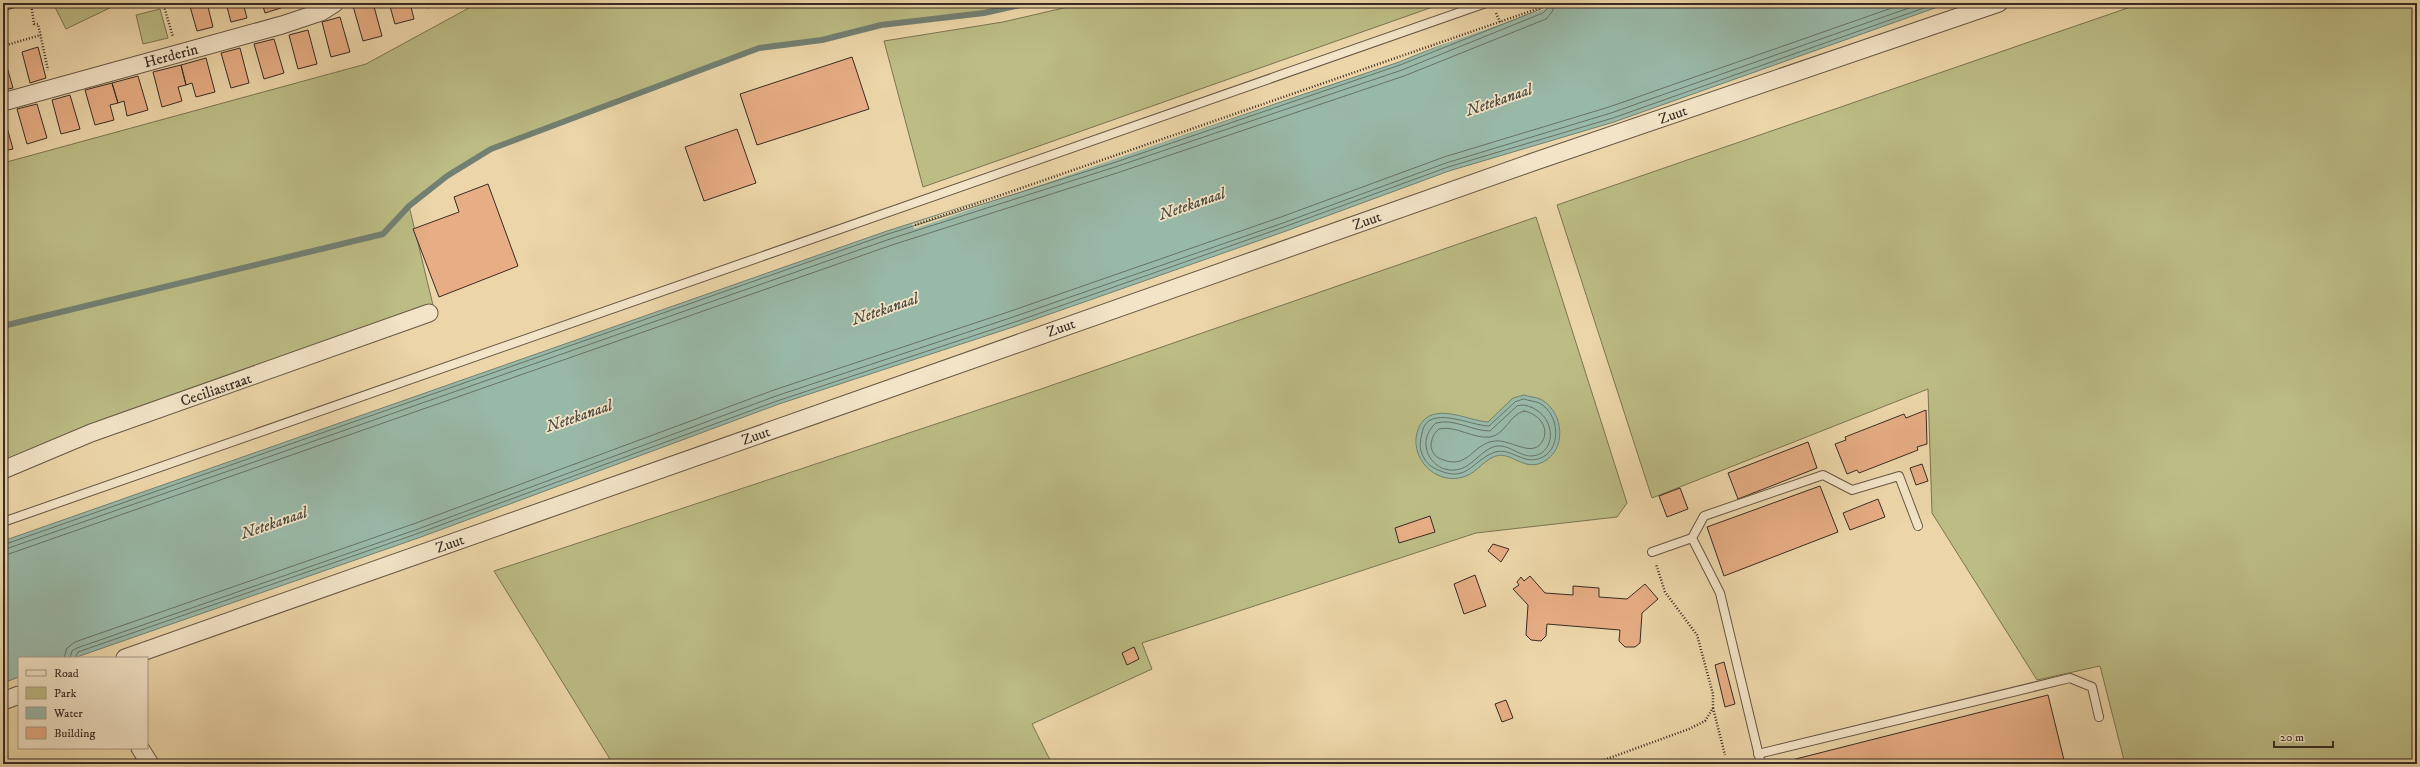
<svg xmlns="http://www.w3.org/2000/svg" width="2420" height="767" viewBox="0 0 2420 767" font-family="'IM FELL DW Pica',serif">
	<rect width="100%" height="100%" fill="#ecd6a9"/>
	<filter id="stains"><feTurbulence type="fractalNoise" baseFrequency=".005" numOctaves="4"/><feColorMatrix values="0 0 0 0 .2 0 0 0 0 .09 0 0 0 0 .02 0 0 0 .5 -.17"/></filter>
	<radialGradient id="worn" r=".72"><stop offset=".6" stop-color="#630" stop-opacity="0"/><stop offset="1" stop-color="#630" stop-opacity=".3"/></radialGradient>
	<!-- green -->
	<path fill="#bcbc85" stroke="#7a7454" d="M53 3H120L66 29Z
		M478 3H1013L1014 6 984 13 881 25 822 40 759 48 491 149 447 176 409 206 433 305 3 463V163L366 64Z
		M1085 3H1444L923 187 884 41 1003 22Z
		M2142 3H2417V764H2125L2100 666 2037 680 1932 513 1928 389 1652 498 1650 492 1557 205Z
		M160 9 168 38 143 44 136 15Z
		M1536 217 1627 503 1617 517 1476 533 1142 643 1152 669 1032 724 1052 764H613L494 571 1041 389Z"/>
	<!-- water -->
	<path fill="#99b9a8" stroke="#728073" d="M1544 3H1949L1614 122 1449 171 1286 231 1013 327 779 404 421 537 74 658H19V677L3 683V541L887 231 1112 159 1399 62Z
		M1524 395C1529 397 1537 397 1542 400 1564 413 1567 450 1543 462 1524 472 1511 451 1496 456 1485 459 1477 472 1466 476 1436 488 1406 456 1419 427 1432 400 1468 421 1488 422L1513 398Z"/>
	<!-- pier -->
	<path fill="#ecd6a9" d="M1545 3H1562L914 229 912 224 1399 60 1496 20Z"/>
	<g fill="none" stroke-linecap="round" stroke-linejoin="round">
		<!-- shore -->
		<path stroke="#687266" stroke-width="1" d="M1524 399C1529 401 1535 401 1539 403 1560 413 1563 452 1538 459 1523 464 1509 447 1495 452 1471 461 1468 483 1438 470 1429 466 1424 461 1421 451 1419 445 1421 439 1422 433 1427 403 1471 426 1489 426L1515 402Z
			M1524 405C1559 412 1557 456 1531 456 1518 456 1507 442 1493 447 1482 451 1474 463 1463 468 1435 479 1412 444 1436 423 1454 418 1472 431 1490 431L1517 406Z
			M1524 411C1536 413 1548 424 1544 438 1535 461 1512 439 1495 441 1472 443 1469 471 1441 459 1435 457 1431 451 1431 445 1432 437 1434 433 1439 429 1456 425 1472 439 1490 437 1505 435 1510 414 1524 411Z
			M3 545 888 234 1113 163 1400 65 1541 9 1544 3
			M3 550 890 239 1115 167 1402 70 1543 13 1547 9 1549 3
			M3 556 892 245 1117 173 1404 76 1546 19 1552 12 1555 3
			M64 658 67 648 75 642 416 523 774 390 1008 312 1281 217 1444 157 1609 107 1906 3
			M70 658 72 651 77 648 418 529 776 396 1010 318 1283 223 1446 163 1611 113 1923 3
			M75 658 78 652 419 533 777 401 1012 323 1284 227 1448 167 1613 118 1938 3"/>
		<!-- stream -->
		<path stroke="#728073" stroke-width="6" d="M3 326 383 234 409 206 447 176 491 149 759 48 822 40 881 25 984 13 1029 3"/>
	</g>
	<!-- building -->
	<path fill="#e7ad84" stroke="#382b23" d="M3 3H15L16 7 3 11Z
		M189 3H207L213 27 197 31Z
		M226 3H243L247 18 231 22Z
		M262 3H280L281 8 265 13Z
		M363 3H373L382 36 363 41 353 6Z
		M389 3H410L414 19 395 24Z
		M426 3H444L427 8Z
		M340 17 350 52 331 57 322 22Z
		M308 30 317 64 298 69 289 35Z
		M274 39 284 73 264 79 254 44Z
		M38 47 46 78 30 83 22 52Z
		M240 48 249 83 231 88 221 53Z
		M3 53 13 88 3 90Z
		M852 57 869 109 757 145 740 94Z
		M206 58 215 92 196 97 192 83 186 85 181 65Z
		M181 65 186 85 178 87 182 101 162 107 153 72Z
		M138 76 148 110 127 116 124 101 118 103 112 83Z
		M112 83 118 103 110 105 114 120 95 125 85 90Z
		M70 95 80 129 61 134 52 100Z
		M37 104 47 138 27 144 17 109Z
		M3 113 13 149 3 151Z
		M737 129 756 183 704 201 685 147Z
		M488 184 518 266 439 297 413 229 459 212 454 197Z
		M1926 410 1927 444 1917 447 1918 450 1859 473 1857 470 1847 474 1835 444 1846 440 1845 437 1904 414 1906 418Z
		M1808 442 1817 468 1738 499 1728 473Z
		M1922 464 1928 481 1916 485 1910 468Z
		M1820 486 1838 532 1724 576 1707 527Z
		M1680 488 1688 509 1667 517 1659 496Z
		M1878 499 1885 517 1850 530 1843 513Z
		M1430 516 1435 532 1399 543 1395 528Z
		M1493 544 1509 549 1501 562 1488 551Z
		M1475 575 1486 606 1464 614 1454 584Z
		M1530 576 1545 593 1573 595V586L1599 588V597L1627 599 1645 584 1658 599 1642 613 1640 643 1635 647H1625L1619 641 1620 630 1547 624 1546 636 1541 641 1531 640 1526 635 1528 605 1513 589 1519 585 1517 582 1521 577 1524 581Z
		M1134 647 1139 659 1127 665 1122 653Z
		M1724 662 1735 704 1725 707 1715 665Z
		M2048 695 2065 764H1776Z
		M1506 700 1513 718 1502 722 1495 704Z"/>
	<g fill="none" stroke-linecap="round" stroke-linejoin="round">
		<defs>
			<path id="service" d="M3 522 1486 3
				M1692 538 1704 516 1823 475 1852 490 1899 476 1918 526
				M1652 552 1692 538 1720 593 1761 764
				M1758 754 2070 678 2092 687 2099 717"/>
			<path id="minor" d="M3 102 282 25 321 12 335 3
				M3 470 91 433 429 313
				M125 658 1533 162 1999 3
				M3 701 19 695
				M140 748 150 764"/>
		</defs>
		<!-- service casing -->
		<use href="#service" stroke="#655644" stroke-width="10"/>
		<!-- minor casing -->
		<use href="#minor" stroke="#655644" stroke-width="19"/>
		<!-- path -->
		<path stroke="#382b23" stroke-width="2.5" stroke-dasharray="1 2" stroke-linecap="butt" d="M31 3 34 24H38L48 70
			M163 3 173 37
			M1496 13 1500 22
			M3 46 41 35
			M915 225 1554 3
			M1713 708 1725 755
			M1593 764 1689 729 1705 721 1713 708V694L1697 635 1665 592 1656 564"/>
		<!-- service -->
		<use href="#service" stroke="#f3e4c7" stroke-width="8"/>
		<!-- minor -->
		<use href="#minor" stroke="#f3e4c7" stroke-width="17"/>
	</g>
	<g text-anchor="middle" dominant-baseline="central" stroke-width="3.5" stroke-linejoin="round" paint-order="stroke">
		<!-- street labels -->
		<g font-size="15" fill="#382b23" stroke="#f3e4c7">
			<text transform="translate(171 56) rotate(-15)">Herderin</text>
			<text transform="translate(1673 115) rotate(-19)">Zuut</text>
			<text transform="translate(1367 221) rotate(-19)">Zuut</text>
			<text transform="translate(1061 328) rotate(-19)">Zuut</text>
			<text transform="translate(216 390) rotate(-19)">Ceciliastraat</text>
			<text transform="translate(756 436) rotate(-19)">Zuut</text>
			<text transform="translate(450 544) rotate(-19)">Zuut</text>
		</g>
		<!-- water labels -->
		<g font-size="16" font-style="italic" fill="#504e44" stroke="#f3e4c7">
			<text transform="translate(1499 100) rotate(-19)">Netekanaal</text>
			<text transform="translate(1192 204) rotate(-19)">Netekanaal</text>
			<text transform="translate(885 309) rotate(-19)">Netekanaal</text>
			<text transform="translate(579 416) rotate(-19)">Netekanaal</text>
			<text transform="translate(274 523) rotate(-19)">Netekanaal</text>
		</g>
	</g>
	<!-- margin -->
	<rect width="2420" height="767" fill="none" stroke="#ecd6a9" stroke-width="16"/>
	<rect x="4" y="4" width="2412" height="759" fill="none" stroke="#382b23" stroke-width="2"/>
	<rect x="8" y="8" width="2404" height="751" fill="none" stroke="#382b23"/>
	<!-- legend -->
	<rect x="18" y="657" width="130" height="92" fill="#f3e4c7" stroke="#a89a85"/>
	<rect x="26" y="670" width="20" height="6" fill="#f3e4c7" stroke="#a89a85"/>
	<text x="54" y="677" font-size="12" fill="#382b23">Road</text>
	<rect x="26" y="687" width="20" height="12" fill="#bcbc85" stroke="#a89a85"/>
	<text x="54" y="697" font-size="12" fill="#382b23">Park</text>
	<rect x="26" y="707" width="20" height="12" fill="#99b9a8" stroke="#a89a85"/>
	<text x="54" y="717" font-size="12" fill="#382b23">Water</text>
	<rect x="26" y="727" width="20" height="12" fill="#e7ad84" stroke="#a89a85"/>
	<text x="54" y="737" font-size="12" fill="#382b23">Building</text>
	<!-- scale -->
	<path d="M2274 741v6h59v-6" fill="none" stroke="#382b23" stroke-width="2"/>
	<text x="2280" y="741" font-size="12" fill="#382b23" stroke="#f3e4c7" stroke-width="3" paint-order="stroke">20 m</text>
	<rect width="100%" height="100%" filter="url(#stains)"/>
	<rect width="100%" height="100%" fill="url(#worn)"/>
</svg>
